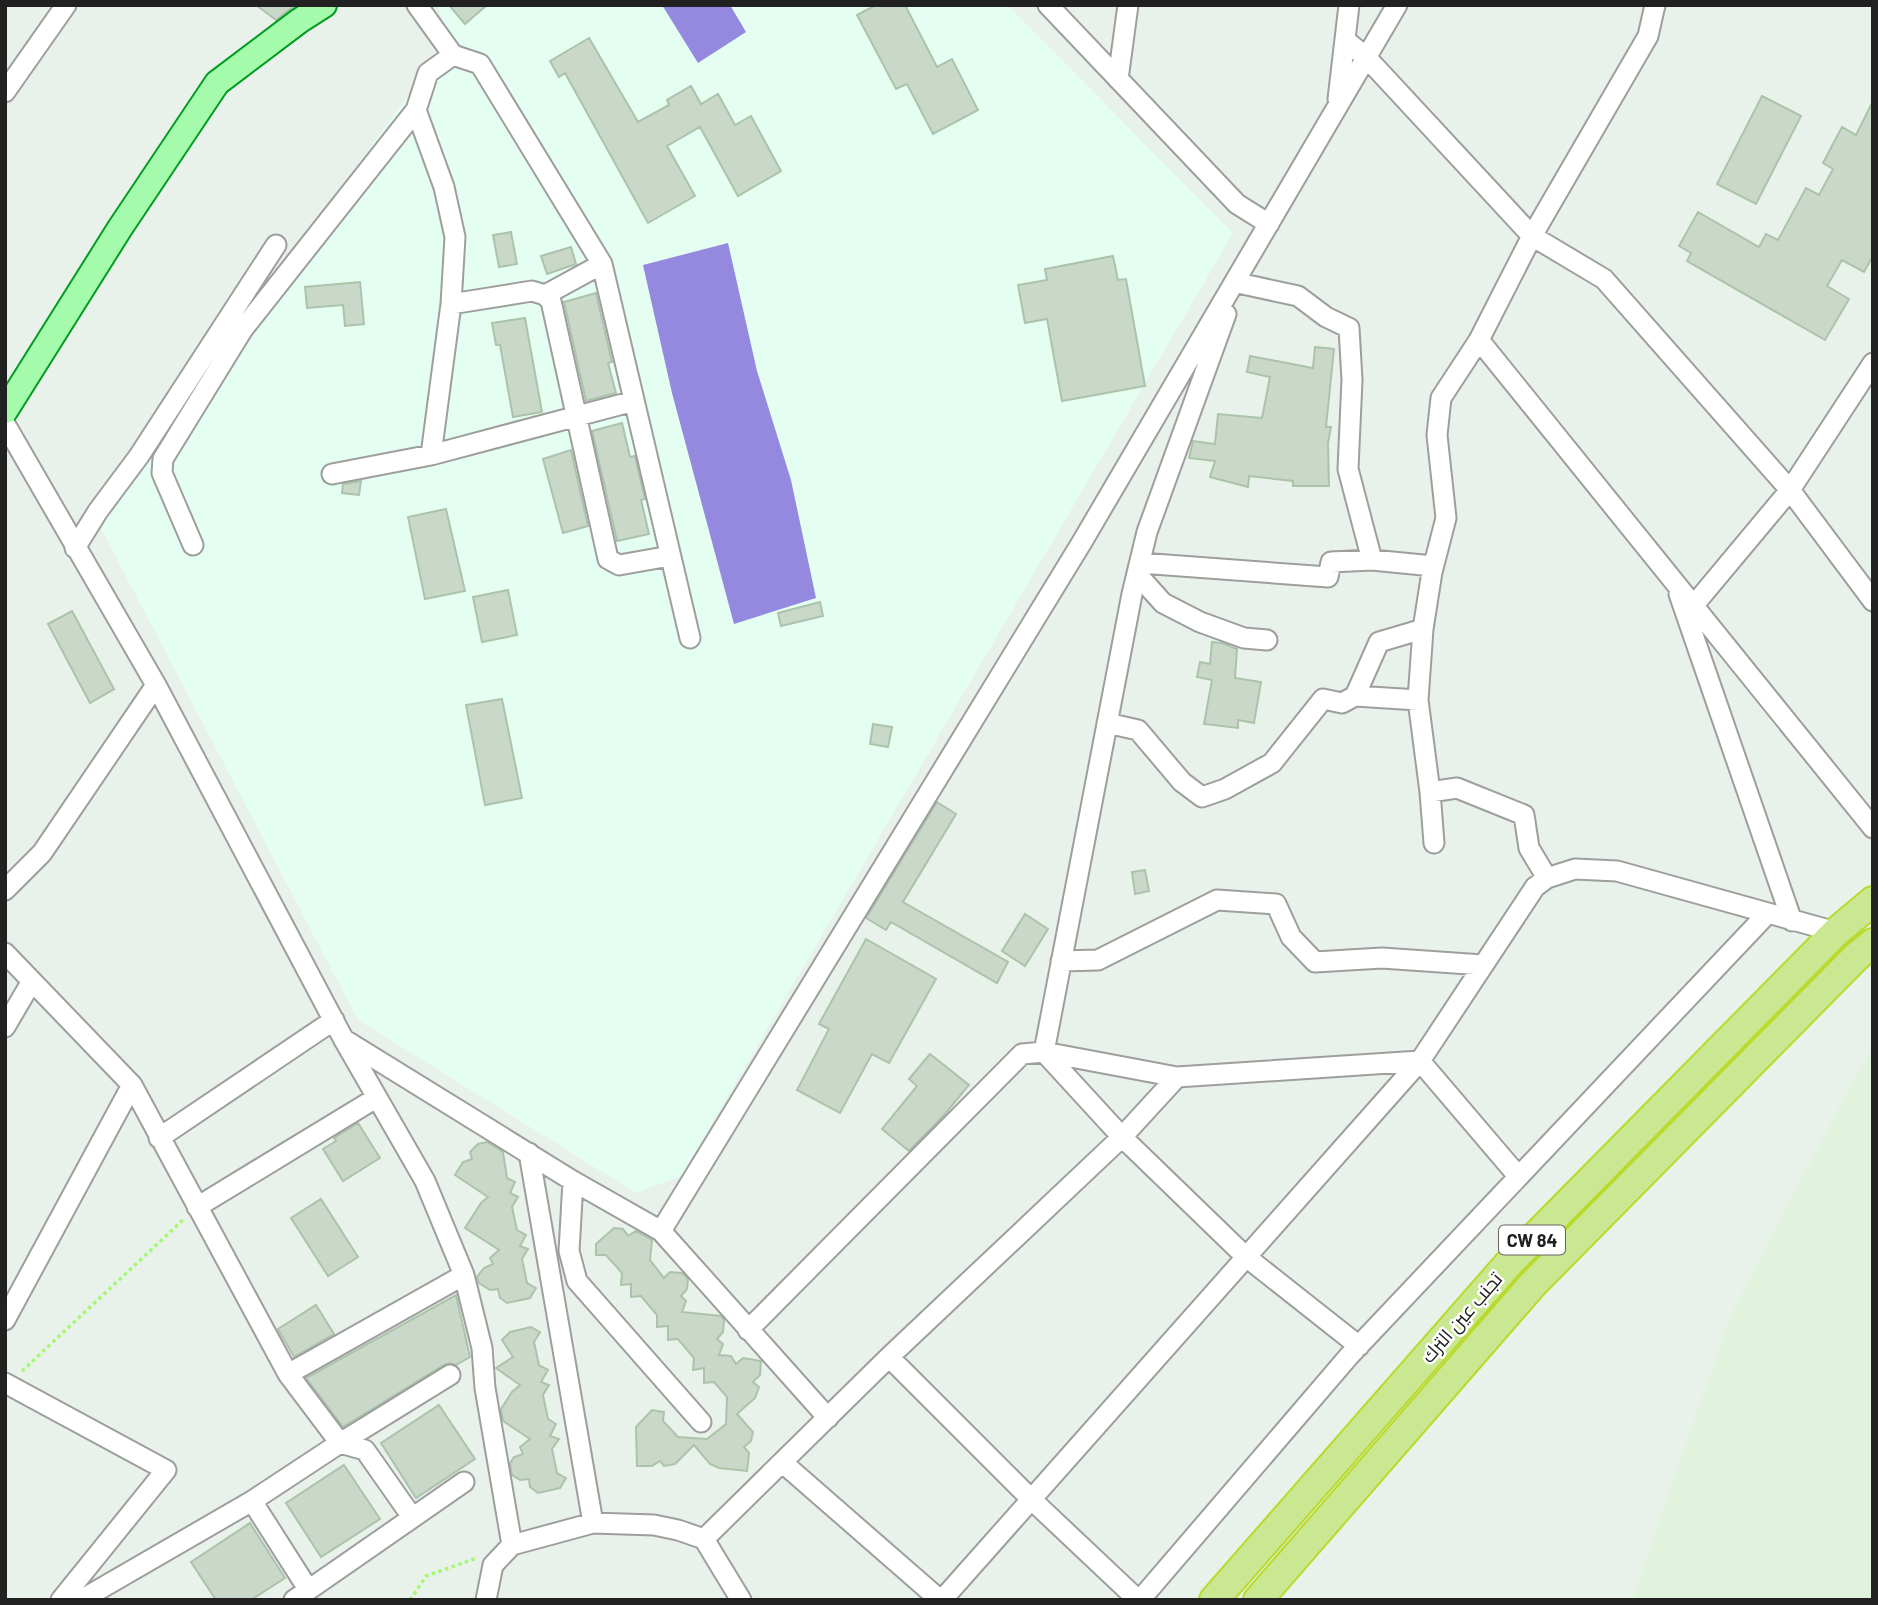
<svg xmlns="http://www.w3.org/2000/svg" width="1878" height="1605" viewBox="0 0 1878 1605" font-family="Barlow,Cairo,sans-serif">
	<rect width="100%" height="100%" fill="#e8f2ea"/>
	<!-- education -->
	<path fill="#e4fff2" d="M437 5H1007L1233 233 681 1176 636 1193 358 1020 96 519 450 39Z"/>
	<!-- military -->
	<path fill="#e1f2dd" d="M1873 1050V1600H1632L1731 1314 1848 1090Z"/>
	<!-- pitch -->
	<path fill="#9488df" d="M662 5H730L746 32 698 63Z
		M728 243 757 371 791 480 816 598 734 624 672 393 643 265Z"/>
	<!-- building -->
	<path fill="#c9d8c9" stroke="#acc3ab" stroke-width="2" d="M256 5H296L276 20Z
		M449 5H487L465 24Z
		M876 5H905L937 67 952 59 978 110 933 134 907 84 896 89 857 15Z
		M589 38 638 122 669 105 667 100 691 86 701 104 718 94 735 125 751 116 781 171 738 196 700 127 667 146 695 196 648 223 565 73 559 77 550 61Z
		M1762 96 1801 116 1756 204 1717 184Z
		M1873 101V256L1864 272 1842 260 1827 286 1849 299 1825 340 1687 261 1691 253 1679 246 1698 212 1759 247 1766 234 1778 240 1806 188 1819 195 1833 169 1823 163 1842 127 1856 135Z
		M511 232 517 264 499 267 493 235Z
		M571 247 576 264 547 274 541 256Z
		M1113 256 1118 280 1126 279 1145 386 1062 401 1047 319 1025 323 1018 285 1047 280 1045 269Z
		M360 282 364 324 345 326 343 305 307 308 305 287Z
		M596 293 612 362 608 363 616 393 586 401 564 302Z
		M525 318 542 412 513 417 500 345H496L492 323Z
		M1315 347 1334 349 1326 427H1331L1328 443 1329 486H1293V481L1249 476 1248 487 1210 477 1215 461 1189 458 1193 441 1215 444 1218 414 1262 418 1270 377 1247 372 1250 356 1313 368Z
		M622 423 630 457 635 456 645 499 641 500 649 534 617 541 592 431Z
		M571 450 588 526 563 533 543 459Z
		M361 481 359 495 342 493 343 484Z
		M446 509 465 591 425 599 408 517Z
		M508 590 517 635 482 642 473 597Z
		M820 602 823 616 781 626 778 613Z
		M72 611 114 689 90 703 48 624Z
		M1212 642 1222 643 1237 649 1235 678 1261 682 1254 723 1238 720V728L1204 724 1212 680 1197 677 1200 662 1210 664Z
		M502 699 522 798 485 805 466 705Z
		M873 724 892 727 888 747 870 744Z
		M937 802 956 814 903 902 1008 962 997 983 891 922 886 930 866 918Z
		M1145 870 1149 891 1135 894 1132 872Z
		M1025 914 1048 929 1025 966 1002 951Z
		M866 939 936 979 889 1063 872 1054 840 1113 797 1090 829 1029 819 1024Z
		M930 1054 969 1085 945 1114 909 1151 882 1129 917 1086 909 1079Z
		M358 1123 380 1158 343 1181 323 1149 336 1141 334 1138Z
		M487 1142 503 1152 507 1178 515 1182 510 1193 518 1197 512 1207 517 1230 526 1235 520 1246 528 1249 522 1259 527 1283 536 1288 530 1298 507 1303 500 1298 498 1289 490 1290 479 1283 477 1277 484 1268 493 1264 490 1258 499 1250 465 1228 481 1203 488 1197 455 1175 463 1162 472 1159 470 1152 478 1144Z
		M321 1199 358 1257 328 1276 291 1218Z
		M614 1228 623 1229 628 1236 636 1231 652 1240 650 1260 664 1278 670 1272 682 1273 688 1279 687 1289 681 1296 686 1301 682 1312 721 1316 724 1320 723 1332 717 1339 723 1344 719 1355 731 1356 736 1364 743 1358 761 1361 760 1375 753 1382 759 1387 755 1398 737 1414 753 1432 751 1441 744 1447 749 1453 747 1471 719 1468 710 1464 694 1445 675 1464 664 1466 660 1461 652 1466H637L636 1427 652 1410 664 1412 663 1421 678 1437 707 1439 726 1424 727 1397 714 1382 704 1383V1368L693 1370 694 1358 678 1339 668 1340V1326L657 1327V1315L641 1296 631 1297V1284L621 1285 622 1273 606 1255H596V1244Z
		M456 1295 470 1357 456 1365 450 1363 444 1365 343 1427 306 1378Z
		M316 1305 334 1334 294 1357 278 1329Z
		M531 1327 540 1332 534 1342 539 1365 548 1370 541 1382 549 1385 543 1395 548 1419 556 1424 550 1436 559 1439 552 1449 557 1473 566 1478 560 1488 538 1493 530 1487 529 1479 520 1480 512 1475 510 1463 514 1457 523 1454 520 1447 530 1439 503 1421 501 1409 512 1392 520 1385 496 1368 513 1357 502 1340 510 1332Z
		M439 1405 475 1459 416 1498 381 1443Z
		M344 1465 380 1519 321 1557 286 1503Z
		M250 1523 285 1578 251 1600H216L191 1562Z"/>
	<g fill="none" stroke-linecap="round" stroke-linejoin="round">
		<defs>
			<path id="minor" d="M417 5 453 55 480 64 602 264 690 638
				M1048 5 1237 204 1269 224
				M1345 40 1366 57 1532 236 1604 279 1790 490 1873 601
				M1118 79 1128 5
				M5 92 66 5
				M1338 99 1349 5
				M416 110 444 187 455 237 451 304 431 455
				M1238 283 1298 296 1326 317 1349 328 1352 380 1348 469 1372 560 1433 566
				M545 295 602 264
				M451 304 532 291 545 295 551 301 608 559 619 565 670 556
				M1479 340 1873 828
				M5 424 156 685 344 1040 425 1181 464 1275 482 1348 485 1388 512 1545
				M332 474 431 455 634 401
				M193 545 162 473 163 459 243 329 416 110 428 73 453 55
				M75 548 98 511 139 456 276 245
				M1140 563 1328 577 1331 562 1372 560
				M1137 574 1163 603 1200 622 1244 638 1267 640
				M1679 594 1792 921
				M1694 605 1790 490 1873 363
				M1355 696 1379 642 1423 629
				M1107 723 1138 730 1182 782 1202 797 1225 789 1272 763 1323 699 1342 703 1355 696 1418 700
				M1430 792 1457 788 1524 815 1529 848 1547 878
				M1434 843 1430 792 1418 700 1423 629 1432 572 1446 518 1437 435 1441 398 1479 340 1532 236 1648 36 1655 5
				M5 890 42 853 156 685
				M5 953 132 1085 288 1374 340 1443 252 1501 81 1600
				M1061 961 1098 960 1217 900 1276 904 1291 937 1315 962 1382 958 1483 965
				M5 1027 32 981
				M345 1040 573 1181 661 1231 828 1418
				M1044 1052 1132 594 1147 532 1226 314
				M1044 1052 1122 1137 1245 1256 1359 1346
				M159 1138 334 1020
				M529 1153 593 1523
				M573 1181 569 1251 577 1281 701 1422
				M197 1207 376 1098
				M661 1231 1082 542 1397 5
				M5 1320 132 1085
				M748 1330 1022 1054 1044 1052 1177 1077 1420 1061 1518 1176
				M889 1357 1032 1500 1138 1600
				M288 1374 464 1275
				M5 1383 166 1470 61 1600
				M783 1463 940 1600
				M252 1501 308 1589
				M412 1517 365 1450 340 1443 450 1375
				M704 1539 889 1357 1122 1137 1177 1077
				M294 1600 464 1482
				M486 1600 493 1565 512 1545 593 1523 654 1525 678 1530 704 1539 741 1600
				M942 1600 1420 1061 1535 887 1547 878 1575 869 1617 871 1836 932
				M1140 1600 1349 1356 1767 914"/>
			<path id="major" d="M5 411 120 228 217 83 299 21 324 5"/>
			<path id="highway" d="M1214 1600 1510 1262 1836 932 1873 901
				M1258 1600 1533 1284 1857 956 1873 943"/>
		</defs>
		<!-- minor casing -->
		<use href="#minor" stroke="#9e9e9e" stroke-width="23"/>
		<!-- major casing -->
		<use href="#major" stroke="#029d20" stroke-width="28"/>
		<!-- highway casing -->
		<use href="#highway" stroke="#bada2b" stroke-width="32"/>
		<!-- path -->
		<path stroke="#a5f873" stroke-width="3.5" stroke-dasharray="3.5 3.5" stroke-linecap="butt" d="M22 1371 185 1218
			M410 1600 426 1576 477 1558"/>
		<!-- minor -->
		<use href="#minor" stroke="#fff" stroke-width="19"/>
		<!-- major -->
		<use href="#major" stroke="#a4fbac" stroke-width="24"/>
		<!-- highway -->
		<use href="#highway" stroke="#cae792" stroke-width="28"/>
	</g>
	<g text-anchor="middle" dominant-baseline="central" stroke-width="5" stroke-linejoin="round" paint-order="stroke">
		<!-- shield labels -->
		<rect fill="#fff" stroke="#646464" stroke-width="2" x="1499" y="1225.5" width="66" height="29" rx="5"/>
		<g font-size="18" font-weight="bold" fill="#212121">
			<text x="1532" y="1240">CW 84</text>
		</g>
		<!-- street labels -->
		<g font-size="19" fill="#212121" stroke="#fff">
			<text transform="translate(1461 1317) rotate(-49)">تجنب عين الترك</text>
		</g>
	</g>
	<!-- border -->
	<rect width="1878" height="1605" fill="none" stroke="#212121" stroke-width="14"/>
</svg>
